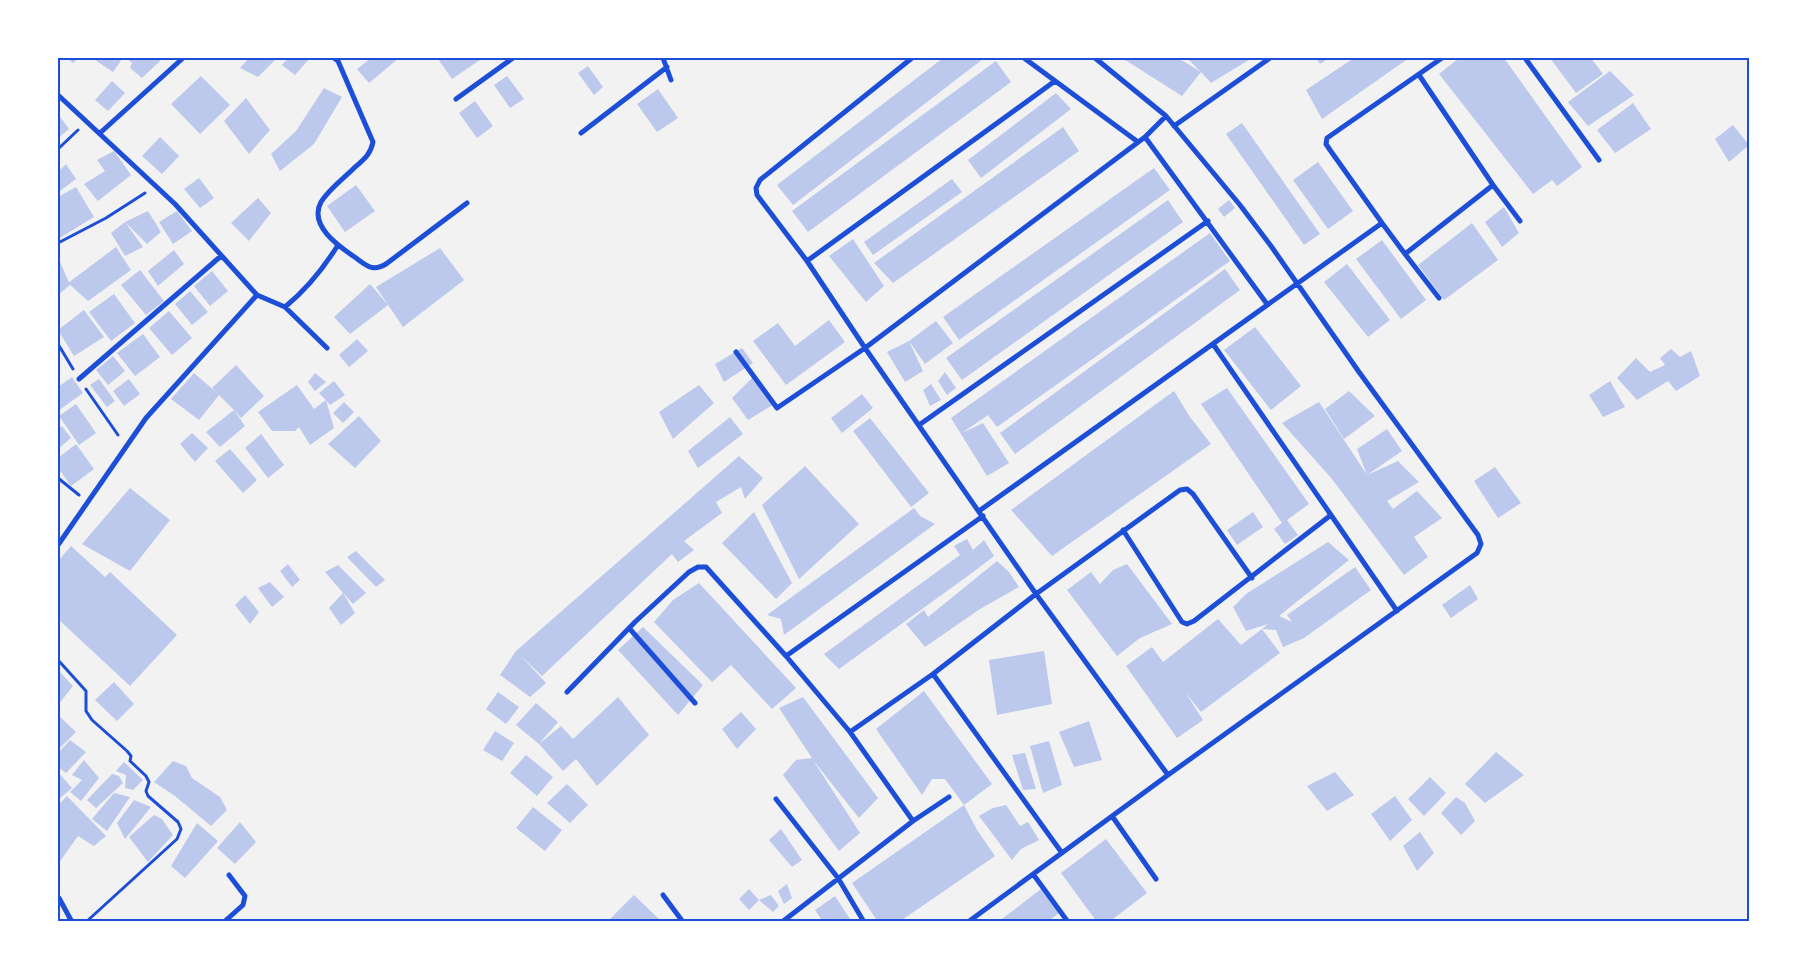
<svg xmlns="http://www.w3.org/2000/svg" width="1807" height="979" viewBox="0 0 1807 979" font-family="'DejaVu Sans',sans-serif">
	<rect width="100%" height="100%" fill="#f2f2f2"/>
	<!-- building -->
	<path fill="#bdc9ec" d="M67 58H79L73 63Z
		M96 58H121L122 59 113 72 95 60Z
		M126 58H158L161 60 142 78 130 68 132 63Z
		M249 58H277L258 77 240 68Z
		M288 58H310L295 75 282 65Z
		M371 58H399L369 83 357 69Z
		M441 58H483L452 79 438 59Z
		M943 58 983 59 793 205 777 185Z
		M1122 58H1178L1201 72 1187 58H1252L1211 83 1201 72 1182 96Z
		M1316 58H1329L1320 64Z
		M1354 58H1409L1322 119 1306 90Z
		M1459 58H1504L1582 167 1557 186 1552 180 1533 194 1439 74Z
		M1550 58H1591L1603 74 1576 93Z
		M996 61 1011 82 808 232 792 211Z
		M588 66 603 87 594 95 578 73Z
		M1610 71 1634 95 1588 126 1568 102Z
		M201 76 230 105 200 134 171 104Z
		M507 76 524 99 510 108 494 85Z
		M112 81 125 93 108 111 95 100Z
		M324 88 342 97 314 144 280 171 271 154 296 131Z
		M658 89 678 118 657 132 637 104Z
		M1056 93 1071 109 981 178 968 160Z
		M246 98 270 130 249 154 224 121Z
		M475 101 493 126 477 138 459 113Z
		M1633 103 1651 129 1615 153 1597 130Z
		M58 114 69 129 58 138Z
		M1242 123 1320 234 1304 245 1226 134Z
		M1733 125 1749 145 1729 162 1715 139Z
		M1063 127 1079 151 893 283 874 263Z
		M160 137 179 156 162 174 142 156Z
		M114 151 131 175 98 201 84 184 105 171 97 160Z
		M1318 162 1353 211 1328 229 1293 180Z
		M66 164 76 179 60 191 58 188V172Z
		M1154 168 1170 190 959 340 943 317Z
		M199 178 214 198 200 208 184 189Z
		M952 179 962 192 873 255 864 242Z
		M356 185 375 211 345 232 327 206Z
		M76 187 94 217 58 239V197Z
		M258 198 271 213 249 241 231 223Z
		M1168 200 1183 222 962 380 946 358Z
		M1229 200 1235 208 1224 217 1218 209Z
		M1504 207 1519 233 1502 247 1485 222Z
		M148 211 161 232 147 244 125 222 143 247 125 256 111 233 125 222Z
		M177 211 192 231 173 244 159 222Z
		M1472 223 1498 260 1444 300 1418 265Z
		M1210 233 1230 261 997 427 988 415 962 433 983 423 1009 463 987 476 951 418Z
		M853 239 884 286 866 302 829 256Z
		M1382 240 1426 300 1401 319 1356 259Z
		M116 247 131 270 88 301 68 283Z
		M440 248 464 280 403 327 376 287Z
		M174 250 184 264 158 286 148 271Z
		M58 257 70 285 58 295Z
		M1347 264 1390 320 1368 337 1324 282Z
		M1225 269 1240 290 1015 454 1000 433Z
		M140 270 164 301 146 315 121 285Z
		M212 271 228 291 210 306 194 286Z
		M370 284 388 305 350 334 334 317Z
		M190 291 208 312 192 325 175 304Z
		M114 294 135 323 111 341 89 312Z
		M84 310 104 337 74 356 58 330Z
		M169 311 192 338 172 355 149 328Z
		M829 320 845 342 786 385 753 341 778 323 795 346Z
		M936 321 953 343 925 364 909 341Z
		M1255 327 1301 386 1271 410 1224 350Z
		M143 334 160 357 135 376 117 353Z
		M357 339 368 351 349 367 339 355Z
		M909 341 923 371 905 382 887 352Z
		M742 348 753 363 724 382 715 364Z
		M1671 349 1680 357 1691 351 1700 376 1676 391 1668 381 1637 400 1617 378 1636 358 1650 372 1665 365 1660 358Z
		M113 356 125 371 108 385 96 370Z
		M236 365 264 396 241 418 234 410 245 426 220 447 206 432 234 410 219 395 199 420 171 399 194 373 217 393 212 388Z
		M945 372 956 388 947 395 938 381Z
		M315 373 326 382 315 391 308 382Z
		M755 375 776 403 748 420 732 398Z
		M72 377 83 393 58 411V387Z
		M99 379 115 401 107 407 90 385Z
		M129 379 140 394 124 406 113 391Z
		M334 381 345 395 330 405 326 400 334 428 310 445 299 427 295 431H272L258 412 297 385 314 409 326 400 319 393Z
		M1610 381 1625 407 1603 417 1589 395Z
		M931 384 941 400 930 406 923 390Z
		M699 385 714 403 673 439 659 412Z
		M1227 388 1309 504 1287 520 1298 535 1285 544 1274 529 1282 523 1201 404Z
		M1174 391 1190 417 1211 444 1052 556 1011 510Z
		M1349 391 1375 416 1344 439 1325 409Z
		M862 394 873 408 842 433 831 418Z
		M344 402 354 412 343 423 333 413Z
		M1319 402 1367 475 1357 449 1387 429 1402 451 1367 475 1398 461 1419 482 1387 501 1393 509 1417 491 1442 518 1414 537 1428 557 1404 575 1332 479 1282 423Z
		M76 404 96 433 79 445 59 416Z
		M359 416 381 441 355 468 328 444Z
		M730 417 743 434 698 468 688 451Z
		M870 418 929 493 911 507 853 431Z
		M62 426 71 438 58 449V429Z
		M192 433 208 448 195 462 180 444Z
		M261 434 284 465 268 478 245 448Z
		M76 444 94 469 71 486 58 468V458Z
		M230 449 257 480 243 493 215 461Z
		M739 456 763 478 745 499 741 487 716 502 722 513 684 541 694 550 678 562 672 554 542 676 520 655 546 683 530 697 500 675 516 651Z
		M805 466 859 524 799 579 762 505Z
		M1495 467 1521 503 1498 518 1474 481Z
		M130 488 170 520 130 571 82 544Z
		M914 508 920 516 935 524 784 635 781 619 767 615Z
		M754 512 792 583 776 599 722 543Z
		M1253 512 1263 527 1237 545 1227 530Z
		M967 539 973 550 984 540 994 556 972 573 839 669 824 654 960 555 954 546Z
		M1328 542 1349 560 1279 616 1292 622 1287 615 1355 567 1371 590 1304 638 1283 647 1276 630 1262 629 1268 624 1246 631 1233 607 1246 594Z
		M71 546 105 577 110 572 177 635 130 686 58 619V561Z
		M356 551 385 580 376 587 347 557Z
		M997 561 1009 572 1019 587 980 609 925 647 906 624 924 610 928 617Z
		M288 564 300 580 292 587 280 571Z
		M1127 564 1172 624 1140 638 1117 656 1067 590 1091 572 1100 584 1113 570Z
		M338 565 366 593 353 604 343 593 355 613 341 625 329 608 343 593 325 572Z
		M270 582 284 597 272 607 258 588Z
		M699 583 796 688 772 709 731 665 712 682 654 622 673 600Z
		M1470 585 1478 599 1451 618 1442 605Z
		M245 595 259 612 250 624 235 605Z
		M1218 619 1241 645 1262 629 1280 653 1201 712 1185 692 1203 720 1177 738 1126 666 1152 647 1163 662Z
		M643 627 703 685 678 715 618 650Z
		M1044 651 1052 704 997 715 989 660Z
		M58 670 73 686 58 705Z
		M114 682 134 704 117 721 95 700Z
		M924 691 992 784 964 805 945 779H932L922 795 876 729Z
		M498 692 519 707 506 724 486 709Z
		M618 697 649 735 597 786 576 759 563 771 539 744 561 726 573 739Z
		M803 697 878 798 859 818 813 760 860 833 839 851 783 775 796 760 812 758 779 708Z
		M536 703 558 722 539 744 516 725Z
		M741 712 756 729 737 749 722 729Z
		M58 715 76 732 58 750Z
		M1089 721 1102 760 1074 767 1059 732Z
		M495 731 514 743 502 761 483 750Z
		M70 740 86 752 66 773 58 767V753Z
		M1049 741 1062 785 1043 793 1030 746Z
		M1496 752 1524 775 1485 803 1465 784Z
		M1025 753 1036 789 1023 790 1012 755Z
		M526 755 553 777 537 796 510 773Z
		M84 760 99 778 81 801 70 792 82 780 72 775Z
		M173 761 186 766 192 778 220 797 227 810 211 826 175 796 154 782Z
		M124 762 143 780 133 790 125 788 126 775 116 771Z
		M58 772 72 788 58 800Z
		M1335 772 1354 795 1327 811 1307 786Z
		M112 774 119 776 123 783 96 808 87 800Z
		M1430 777 1446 793 1424 816 1408 799Z
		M567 784 588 805 570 823 547 803Z
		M114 793 130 797 107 831 92 819Z
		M67 796 106 836 94 846 78 836 58 864V805Z
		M1395 796 1412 820 1390 841 1371 814Z
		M1456 797 1465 803 1475 821 1461 835 1441 813Z
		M134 800 151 807 125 839 117 823Z
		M964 805 977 830 995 856 899 922H878L852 883Z
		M1006 805 1020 826 1028 822 1039 840 1021 849 1012 860 979 816 993 808Z
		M533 807 562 830 545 851 516 828Z
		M154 815 162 819 173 835 148 862 129 837Z
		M240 822 256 842 235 864 217 848Z
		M197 823 218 841 185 878 171 866Z
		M781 829 802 860 792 867 769 840Z
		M1420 832 1434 853 1417 871 1403 846Z
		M1106 839 1147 893 1109 922H1097L1061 873Z
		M787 884 792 898 784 904 778 891Z
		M749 889 759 900 749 910 739 899Z
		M1041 889 1059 913 1047 922H998Z
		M634 895 662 922H607Z
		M771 895 779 906 773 912 759 900Z
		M835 896 852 922H823L815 910Z"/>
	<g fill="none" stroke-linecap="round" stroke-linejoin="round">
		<!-- path -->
		<path stroke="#1d4ed8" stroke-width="3" d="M58 149 78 130
			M58 243 106 218 145 193
			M58 344 73 369
			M86 389 118 435
			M58 478 79 495
			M58 660 86 691V711L92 720 127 751 131 756 130 761 146 776 149 782 146 791 148 796 178 822 181 829 177 839 86 922"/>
		<!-- minor -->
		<path stroke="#1d4ed8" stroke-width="5" d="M334 58 338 61 373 142C370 156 363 160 353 169 343 179 329 189 321 202 308 226 340 247 356 258 367 266 373 272 386 264L467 203
			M663 58 671 80
			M912 58 760 180 756 188 757 195 807 261 865 348 1036 594 1168 775 968 922
			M1024 58 1138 142
			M1095 58 1166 116 1240 205 1271 246 1359 372 1478 535 1481 544 1477 553 1168 775
			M1525 58 1599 160
			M1419 75 1493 185
			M58 95 175 204 257 295 285 307C307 289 323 269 338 245
			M456 99 513 58
			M1174 126 1270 58
			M100 133 183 58
			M581 133 667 67
			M1145 137 1267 304
			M1382 223 1330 150 1326 144 1327 138 1442 58
			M1405 254 1439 298
			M807 261 1055 81
			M285 307 327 348
			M1213 344 1331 515
			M736 352 777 408 865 348 1145 137 1166 116
			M79 379 221 256
			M919 425 1208 221
			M979 511 1382 223 1405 254 1493 185 1520 221
			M1123 530 1182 622 1187 624 1194 621 1331 515 1397 611
			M58 545 146 418 257 295
			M629 628 695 703
			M786 656 983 516
			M933 674 1062 853
			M567 692 635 622 689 572 698 567H706L786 656 850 732 933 674 1036 594 1180 490 1187 489 1193 494 1252 578
			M776 799 838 878 864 922
			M1112 816 1156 879
			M913 821 949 797
			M1033 874 1068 922
			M663 895 683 922
			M59 898 72 922
			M224 922 243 905 245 896 229 875
			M782 922 913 821 850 732"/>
	</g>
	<!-- border -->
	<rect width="1807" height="979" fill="none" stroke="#ffffff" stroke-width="118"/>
	<rect x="59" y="59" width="1689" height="861" fill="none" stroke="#1d4ed8" stroke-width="2"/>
</svg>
